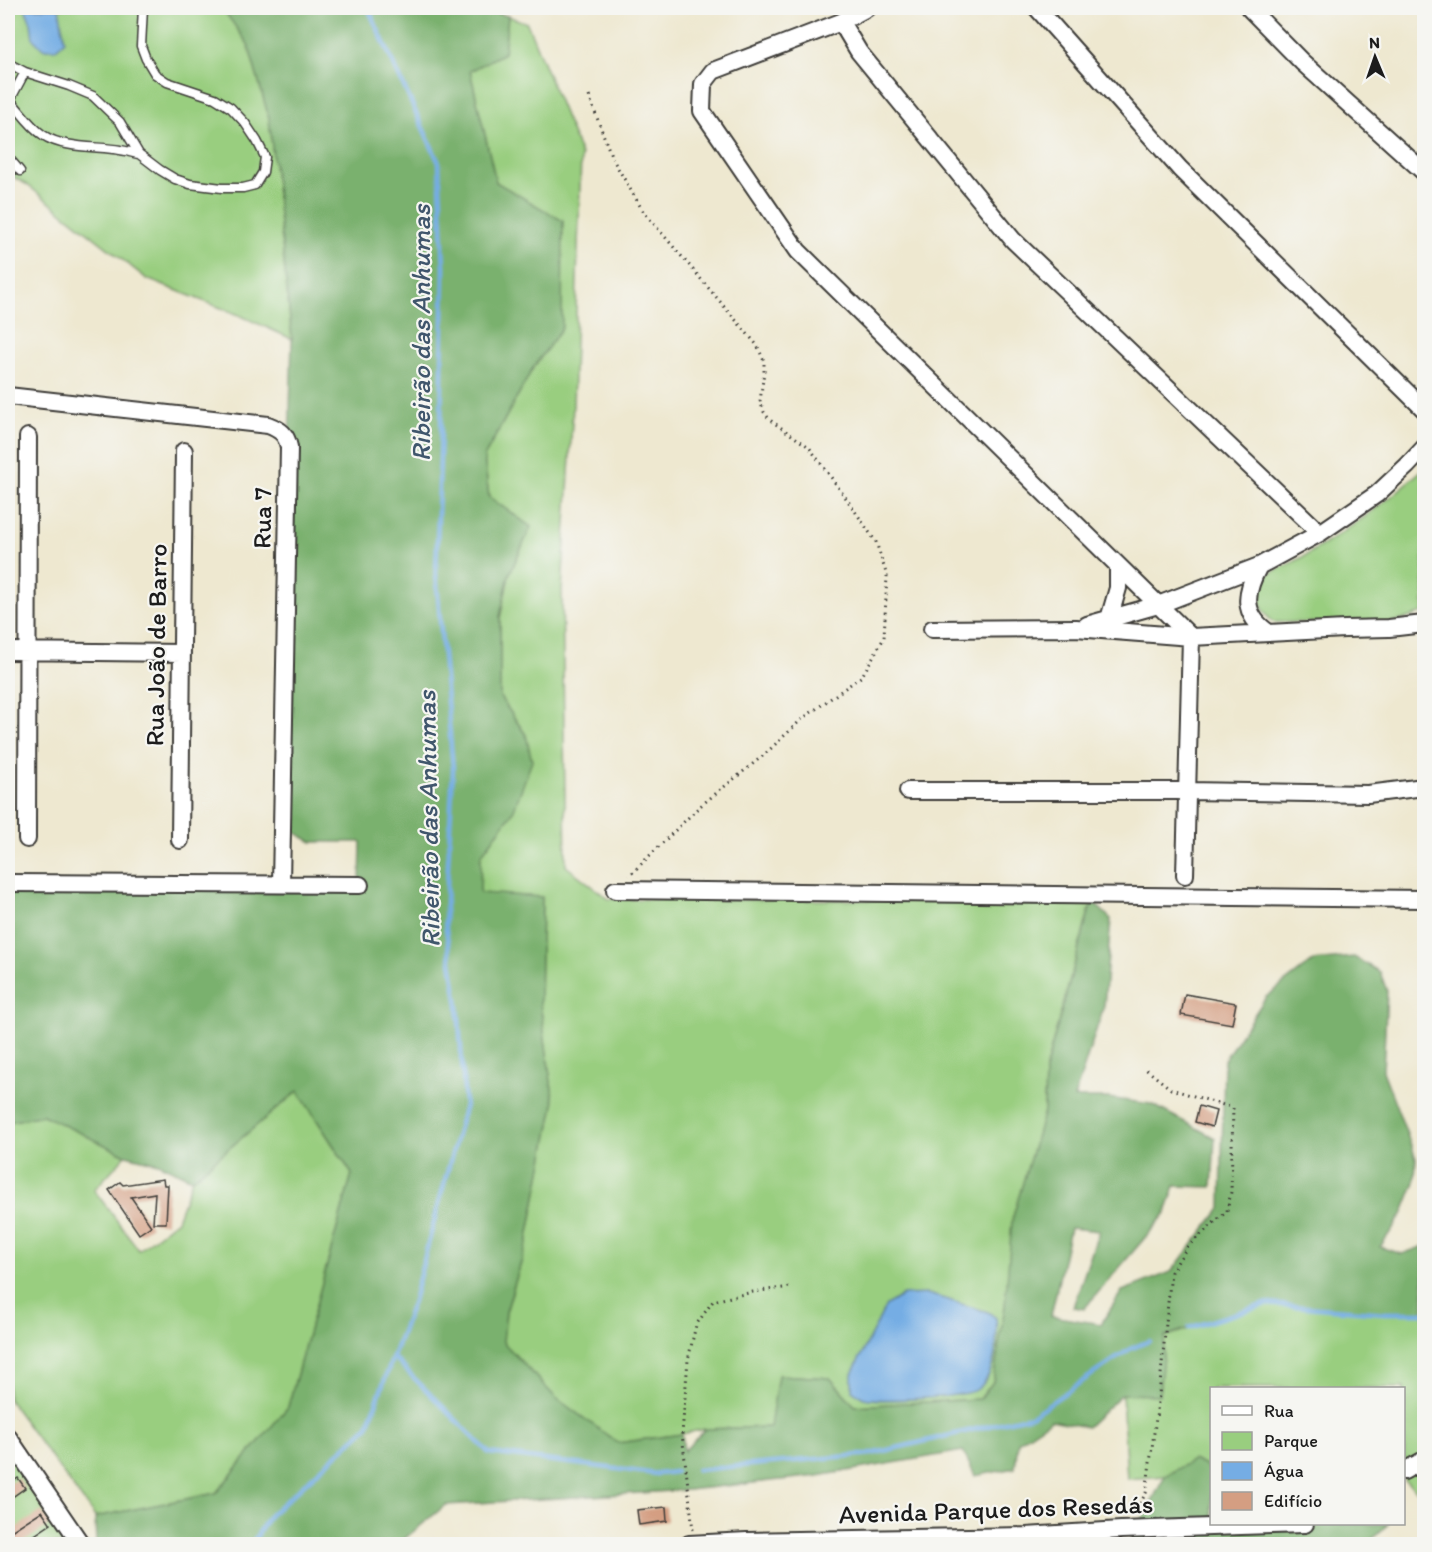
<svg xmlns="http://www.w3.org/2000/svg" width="1432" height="1552" viewBox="0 0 1432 1552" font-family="Itim,sans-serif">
	<rect width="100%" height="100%" fill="#f6f6f2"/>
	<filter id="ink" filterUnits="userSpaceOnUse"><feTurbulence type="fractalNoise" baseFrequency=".0167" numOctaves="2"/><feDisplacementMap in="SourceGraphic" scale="12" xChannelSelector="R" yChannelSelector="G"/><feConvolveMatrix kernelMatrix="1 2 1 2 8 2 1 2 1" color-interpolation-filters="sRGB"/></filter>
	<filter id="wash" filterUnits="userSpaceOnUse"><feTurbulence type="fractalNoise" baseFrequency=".008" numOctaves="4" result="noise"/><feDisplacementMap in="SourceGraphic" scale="24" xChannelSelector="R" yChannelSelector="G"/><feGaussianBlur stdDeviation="1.35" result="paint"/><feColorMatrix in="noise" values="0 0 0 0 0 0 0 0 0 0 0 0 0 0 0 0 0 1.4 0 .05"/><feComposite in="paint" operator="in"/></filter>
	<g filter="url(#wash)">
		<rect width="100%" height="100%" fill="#eee8d0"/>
		<!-- green -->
		<path fill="#99ce7f" stroke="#5a754e" stroke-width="1.5" d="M8 8H223L248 44 269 118 292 339 239 315 147 279 26 184 8 174Z
			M508 16 527 23 581 155 573 406 562 591 566 866 609 899 1092 901 1045 1070 1044 1111 1005 1306 993 1382 980 1399 855 1406 830 1378 779 1375 771 1427 705 1429 682 1434 618 1443 556 1398 502 1342 506 1312 527 1243 554 1104 540 1003 542 897 480 894 481 855 513 812 526 735 500 697V618L509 575 531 527 489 497 484 457 533 368 562 328 496 182 470 71 504 53Z
			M1424 468V612L1402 620 1386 624 1273 622C1260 611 1253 591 1266 577 1272 570 1285 566 1294 562 1305 556 1315 550 1326 543 1361 521 1394 496 1424 468Z
			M298 1091 352 1174 288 1407 216 1493 95 1517 8 1399V1122L43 1115 126 1155 94 1190 139 1250 177 1220 192 1179Z
			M1266 1304 1385 1313H1424V1499L1419 1492 1404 1480V1388H1212L1211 1469 1193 1460 1165 1476 1127 1479 1122 1394H1159L1164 1337Z
			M8 1451 73 1544H8Z"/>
		<!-- forest -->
		<path fill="#7ab16e" stroke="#4b6645" stroke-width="1.5" d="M222 8H481L508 16 504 53 470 71 496 182 563 221 562 328 533 368 484 457 489 497 531 527 509 575 500 617V697L526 735 532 761 513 812 481 855 480 893 542 897 540 1003 554 1104 527 1243 506 1312 503 1342 556 1398 618 1443 682 1434 684 1451 705 1429 770 1427 778 1375 830 1378 855 1406 980 1399 993 1382 1005 1306 1012 1220 1044 1111 1045 1071 1092 901 1111 919 1104 1006 1074 1098H1108L1151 1104 1215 1138 1212 1187 1175 1186 1166 1213 1084 1309 1073 1307 1099 1231 1070 1228 1051 1316 1101 1324 1122 1291 1171 1272 1221 1208 1224 1060 1266 997 1313 961 1354 957 1380 972 1387 991 1383 1071 1416 1158 1415 1182 1402 1215 1380 1247 1402 1254 1424 1246V1313H1385L1266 1304 1165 1336 1159 1395 1122 1394 1087 1427 1051 1420 1018 1442 1015 1468 975 1476 963 1451 818 1476 688 1490 446 1505 398 1544H96L95 1517 216 1493 288 1407 352 1174 298 1091 192 1179 158 1163 126 1155 43 1115 8 1122V883L360 884 361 842H312L282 825 289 447 292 339 269 118 248 44Z
			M1193 1460 1211 1469 1212 1524H1388L1367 1544H1129L1165 1476Z"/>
		<!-- water -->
		<path fill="#75ade4" stroke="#486480" stroke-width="1.5" d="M25 8H59L65 41 56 49H43L33 39 31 23Z
			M928 1294 988 1312 996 1318C998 1339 996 1373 979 1388 968 1398 880 1402 864 1398 860 1397 856 1392 852 1390V1374L886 1305 903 1295Z"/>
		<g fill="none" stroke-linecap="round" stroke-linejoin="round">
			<!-- stream -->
			<path stroke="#75ade4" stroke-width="4.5" d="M1189 1328 1266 1304 1385 1313H1424
				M393 1357 489 1453 657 1474 675 1472
				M697 1470 871 1454 1031 1416 1130 1349 1149 1341
				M252 1544 269 1516 368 1426 413 1301 465 1105 458 1006 445 923 453 769 436 574 441 428 444 268 439 163 368 8"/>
		</g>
		<g id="blocks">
			<!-- building -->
			<path fill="#d49e82" d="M1185 994 1236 1003 1232 1024 1181 1015Z
				M1199 1106 1216 1111 1212 1127 1195 1122Z
				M163 1179 164 1185H168L166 1223H153L155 1193 131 1197 151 1226 139 1234 109 1190 120 1182 123 1185Z
				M18 1478 25 1488 8 1500V1485Z
				M666 1507 667 1521 639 1525 637 1510Z
				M42 1511 51 1524 21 1544H12L8 1538V1533Z"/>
		</g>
	</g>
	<g filter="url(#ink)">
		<use href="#blocks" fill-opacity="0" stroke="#3c3b37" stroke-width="1.5"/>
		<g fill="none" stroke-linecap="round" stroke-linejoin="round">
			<defs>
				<path id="service" d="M8 63 25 72 69 86 93 96 120 122 139 154 160 170 175 179 190 184 222 188H243L255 185 263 172 265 157 257 141 245 123 231 108 215 98 167 82 155 74 146 59 141 46 143 8
					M8 98C20 110 28 125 43 135 63 149 98 146 120 150 127 151 133 153 139 154
					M10 100 25 72
					M8 157 20 171"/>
				<path id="minor" d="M867 8 841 22 713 71 703 84 702 111 798 251 1191 637 1185 875
					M1037 8 1180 169 1424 409
					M1249 8 1302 62 1424 172
					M841 22 859 52 1013 240 1320 533
					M8 396 268 425C281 430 286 434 289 447L281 884
					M1259 566C1245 592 1241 614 1269 633
					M1109 619 1118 588V566
					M1087 625 1158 605 1259 566 1320 533 1377 494 1407 466 1424 448
					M932 629 1076 628 1191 637 1345 629 1389 628 1424 624
					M8 651 182 653
					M908 791H1187L1368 794 1424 787
					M27 839 28 437
					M180 840 184 451
					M8 883 360 885
					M615 890 1424 899
					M8 1437 81 1544
					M1404 1471 1424 1460
					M689 1544 747 1541 1026 1536 1121 1530 1305 1524"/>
			</defs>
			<!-- service casing -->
			<use href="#service" stroke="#3c3b37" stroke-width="11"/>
			<!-- minor casing -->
			<use href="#minor" stroke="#3c3b37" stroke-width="20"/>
			<!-- path -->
			<path stroke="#3c3b37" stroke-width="3" stroke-dasharray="1.5 4.5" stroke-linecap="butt" d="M589 96 612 158 643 211 757 345 764 361V372L760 401 764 412 770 420 809 447 846 498 876 542 887 576 884 638 862 676 802 719 764 755 699 807 629 876
				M1134 1514 1146 1493 1159 1395 1171 1272 1188 1246 1227 1211 1231 1192 1233 1108 1171 1089 1143 1067
				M693 1530 682 1434 688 1360 696 1325 713 1301 753 1292 790 1287"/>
			<!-- service -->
			<use href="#service" stroke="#fff" stroke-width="8"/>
			<!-- minor -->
			<use href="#minor" stroke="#fff" stroke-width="16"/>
		</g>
	</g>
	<g text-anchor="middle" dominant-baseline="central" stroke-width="4.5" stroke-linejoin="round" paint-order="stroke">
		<!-- street labels -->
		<g font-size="26" fill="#1c1c1c" stroke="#f6f6f2">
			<text transform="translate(262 518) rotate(-89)">Rua 7</text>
			<text transform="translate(156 645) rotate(-89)">Rua João de Barro</text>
			<text transform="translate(996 1509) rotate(-2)">Avenida Parque dos Resedás</text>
		</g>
		<!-- water labels -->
		<g font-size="27" font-style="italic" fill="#40566c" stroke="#f6f6f2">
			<text transform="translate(420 333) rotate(-90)">Ribeirão das Anhumas</text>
			<text transform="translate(428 819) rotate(-91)">Ribeirão das Anhumas</text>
		</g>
	</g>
	<!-- margin -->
	<rect width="1432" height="1552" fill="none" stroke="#f6f6f2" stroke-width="30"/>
	<!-- legend -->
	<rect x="1210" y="1387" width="195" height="138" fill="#f6f6f2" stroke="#9f9f9c" stroke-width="1.5"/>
	<rect x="1222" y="1406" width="30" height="9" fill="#ffffff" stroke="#9f9f9c" stroke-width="1.5"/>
	<text x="1264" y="1417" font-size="18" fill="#1c1c1c">Rua</text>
	<rect x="1222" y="1432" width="30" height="18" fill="#99ce7f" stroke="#9f9f9c" stroke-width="1.5"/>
	<text x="1264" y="1447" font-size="18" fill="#1c1c1c">Parque</text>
	<rect x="1222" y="1462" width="30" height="18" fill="#75ade4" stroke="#9f9f9c" stroke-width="1.5"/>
	<text x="1264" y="1477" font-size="18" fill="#1c1c1c">Água</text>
	<rect x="1222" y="1492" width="30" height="18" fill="#d49e82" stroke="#9f9f9c" stroke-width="1.5"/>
	<text x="1264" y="1507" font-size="18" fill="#1c1c1c">Edifício</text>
	<!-- north arrow -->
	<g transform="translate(1375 57) rotate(358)" stroke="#f6f6f2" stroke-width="4.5" paint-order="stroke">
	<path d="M0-4.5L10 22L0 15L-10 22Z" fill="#1c1c1c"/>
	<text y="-9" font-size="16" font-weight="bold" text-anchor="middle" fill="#1c1c1c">N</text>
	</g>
</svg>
